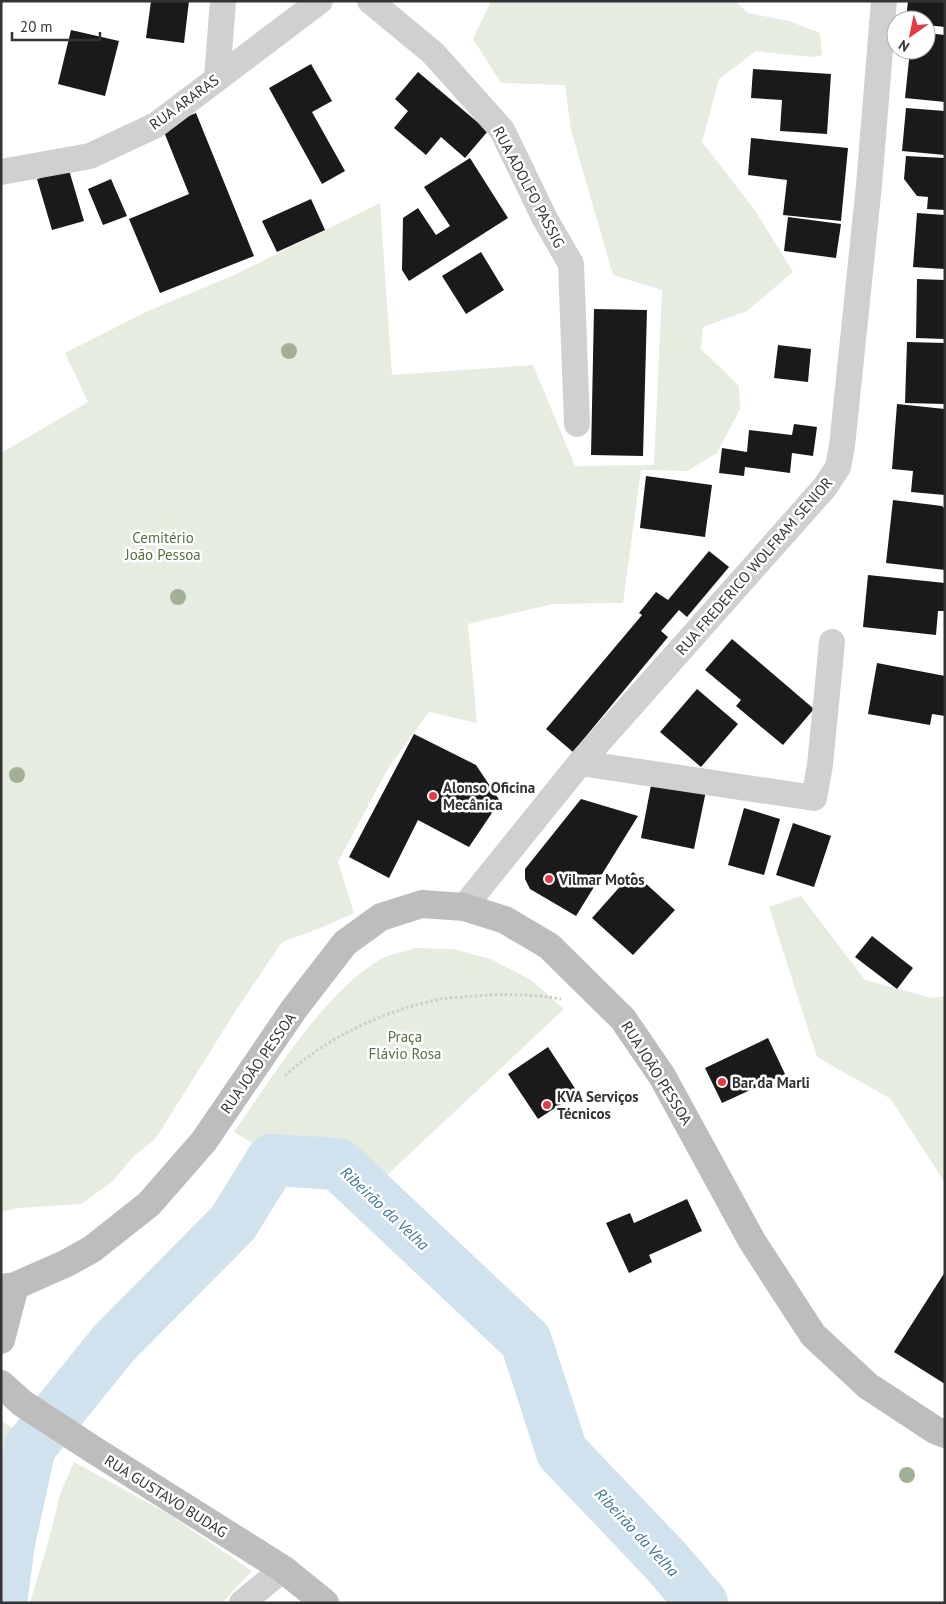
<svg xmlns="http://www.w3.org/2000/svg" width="946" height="1604" viewBox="0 0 946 1604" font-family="'PT Sans',sans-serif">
	<rect width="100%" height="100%" fill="#fff"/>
	<!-- green -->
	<path fill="#e6ecdf" d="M491 1H735L748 13 789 21 820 33 822 55 812 57 756 51 719 79 702 142 754 209 793 272 747 311 703 327 701 349 739 386 740 409 717 453 687 471 641 470 623 603 553 604 468 624 477 723 429 712 387 770 338 862 354 913 318 929 282 942 233 1015 156 1138 133 1157 112 1182 81 1204 18 1208 1 1212V453L88 402 65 353 148 311 234 275 380 203 392 375 533 365 575 466 654 465 662 290 613 275 571 130 565 85 501 83 473 39Z
		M801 896 865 980 932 998 945 996V1183L891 1099 817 1057 769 907Z
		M415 948 453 949 491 959 531 980 564 1009 387 1175 326 1144H288L267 1151 234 1132C272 1078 322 995 379 960 389 954 404 952 415 948Z
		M1 1421 22 1434 1 1528Z
		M74 1462 170 1515 252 1571 222 1603H30L51 1532 60 1494Z"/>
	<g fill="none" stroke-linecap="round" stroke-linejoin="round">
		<!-- river -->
		<path stroke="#cfe2ee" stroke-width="52" d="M1 1603 9 1543 30 1447 114 1343 233 1223 272 1160 338 1164 526 1341 562 1452 665 1560 702 1603"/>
	</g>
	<!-- building -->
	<path fill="#1a1a1a" d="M151 1H189L184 43 146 38Z
		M908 1H945V27L926 25V20H906Z
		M71 30 119 41 105 96 58 84Z
		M926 33 945 35V102L905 98 910 50H926Z
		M311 64 332 101 312 112 345 171 322 184 269 88Z
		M753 69 831 74 827 134 780 131 782 100 751 98Z
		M418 72 488 131 465 158 441 137 426 155 394 128 408 111 395 99Z
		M906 108 945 111V155L902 151Z
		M196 113 254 256 160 293 129 219 189 194 162 127Z
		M751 138 848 148 841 221 783 215 787 180 748 175Z
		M906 156 945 158V210L927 209 928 197 917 196 904 179Z
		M470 158 508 218 409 281 402 270 403 218 418 208 436 235 450 226 424 187Z
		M69 170 84 221 52 230 37 179Z
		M111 179 127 216 103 225 88 189Z
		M311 199 325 230 277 252 262 221Z
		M917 213 945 215V269L913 267Z
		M788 217 841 224 836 258 784 251Z
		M481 252 504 290 466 314 442 276Z
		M917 279 945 280V339L916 338Z
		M594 309 647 310 643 456 591 455Z
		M907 342 945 343V404L905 403Z
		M778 345 811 349 808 382 774 378Z
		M897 404 945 409V495L911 492 913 471 892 469Z
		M794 424 817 427 813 456 792 453 790 473 745 467 744 476 719 473 722 448 747 452 749 430 792 435Z
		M646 476 712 485 705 537 640 528Z
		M893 500 942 506 945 509V570L886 563Z
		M709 551 729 567 687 617 679 610 661 631 668 637 573 752 546 729 642 615 639 613 656 592 668 600Z
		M868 575 945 583V611H938L936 635 863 627Z
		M732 639 814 709 783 745 736 706 741 700 705 670Z
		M877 663 945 676V716L932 714 930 725 868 714Z
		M697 689 738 724 701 767 660 732Z
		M414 734 476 765 500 801 469 847 418 820 389 878 349 857Z
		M652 780 706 791 694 849 641 838Z
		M581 799 638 816 576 916 530 889 525 879V869Z
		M744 808 780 819 764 875 728 865Z
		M793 823 831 836 814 887 776 875Z
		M633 872 675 910 633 955 592 918Z
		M872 936 913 968 897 989 855 957Z
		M768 1038 785 1074 722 1103 705 1068Z
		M548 1047 578 1093 538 1119 508 1074Z
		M687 1199 702 1231 649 1255 652 1262 629 1273 606 1223 630 1213 634 1223Z
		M945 1272V1384L894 1352Z"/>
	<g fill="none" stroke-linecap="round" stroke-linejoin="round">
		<!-- path -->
		<path stroke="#cdcdcd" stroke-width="3" stroke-dasharray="2.5 2.5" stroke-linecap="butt" d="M285 1076C326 1038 378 1014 431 1001 441 998 452 998 462 997 496 994 527 993 561 999"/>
		<!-- street -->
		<path stroke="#d0d0d0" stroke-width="26" d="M370 1 433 53 502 130 545 219 571 264 577 424
			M217 78 223 1
			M1 172 90 156 156 125 320 1
			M580 763 814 798 820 765 832 642
			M464 907 580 763 825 487 838 467 842 446 869 185 884 1
			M242 1603 283 1569"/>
		<!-- secondary -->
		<path stroke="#bdbdbd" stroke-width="28" d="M1 1288 15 1286 67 1263 92 1249 149 1204 204 1141 294 1009 345 943 381 917 422 904 464 907 505 920 549 946 623 1019 662 1076 752 1241 813 1335 868 1386 935 1430 945 1434
			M1 1340 15 1286
			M1 1384 22 1403 97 1452 283 1569 325 1603"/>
	</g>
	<!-- trees -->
	<g fill="#a2b095">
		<circle cx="289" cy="351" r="8"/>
		<circle cx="178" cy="597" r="8"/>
		<circle cx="17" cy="775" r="8"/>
		<circle cx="907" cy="1475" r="8"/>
	</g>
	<!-- markers -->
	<g fill="#e63946" stroke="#fff" stroke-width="2">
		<circle cx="433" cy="796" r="5"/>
		<circle cx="549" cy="879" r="5"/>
		<circle cx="722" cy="1082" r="5"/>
		<circle cx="547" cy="1105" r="5"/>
	</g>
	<g text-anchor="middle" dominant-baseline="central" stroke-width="5" stroke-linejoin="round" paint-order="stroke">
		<!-- street labels -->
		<g font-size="15" fill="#333" stroke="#fff">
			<text transform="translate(184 102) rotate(-36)">RUA ARARAS</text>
			<text transform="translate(529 187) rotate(62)">RUA ADOLFO PASSIG</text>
			<text transform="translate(754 566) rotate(-49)">RUA FREDERICO WOLFRAM SENIOR</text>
			<text transform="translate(258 1063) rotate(-55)">RUA JOÃO PESSOA</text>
			<text transform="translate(657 1073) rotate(58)">RUA JOÃO PESSOA</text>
			<text transform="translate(166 1496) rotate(32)">RUA GUSTAVO BUDAG</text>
		</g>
		<!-- park labels -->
		<g font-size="15" fill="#56703f" stroke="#fff">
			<text x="163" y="537">Cemitério<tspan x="163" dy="17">João Pessoa</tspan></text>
			<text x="405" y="1036">Praça<tspan x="405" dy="17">Flávio Rosa</tspan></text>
		</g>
		<!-- poi labels -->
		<g font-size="15" font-weight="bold" fill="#333" stroke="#fff" text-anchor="start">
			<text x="443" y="787">Alonso Oficina<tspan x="443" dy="17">Mecânica</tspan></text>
			<text x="559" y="879">Vilmar Motos</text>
			<text x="732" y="1082">Bar da Marli</text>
			<text x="557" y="1096">KVA Serviços<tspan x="557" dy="17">Técnicos</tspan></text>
		</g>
		<!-- water labels -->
		<g font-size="16" font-style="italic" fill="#3f7597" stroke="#fff">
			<text transform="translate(385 1208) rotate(43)">Ribeirão da Velha</text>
			<text transform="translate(637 1532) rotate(47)">Ribeirão da Velha</text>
		</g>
	</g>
	<!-- border -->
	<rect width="946" height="1604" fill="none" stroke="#333333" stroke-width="5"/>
	<!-- north arrow -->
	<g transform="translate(911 35) rotate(213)"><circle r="24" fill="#ffffff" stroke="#adadad"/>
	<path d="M0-4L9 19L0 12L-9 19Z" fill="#e63946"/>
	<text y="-8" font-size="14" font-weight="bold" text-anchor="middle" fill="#333333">N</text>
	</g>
	<!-- scale -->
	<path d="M12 32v8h88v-8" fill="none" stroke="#333333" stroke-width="2.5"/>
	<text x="20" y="32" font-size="15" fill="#333333" stroke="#ffffff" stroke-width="4" paint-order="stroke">20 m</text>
</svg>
